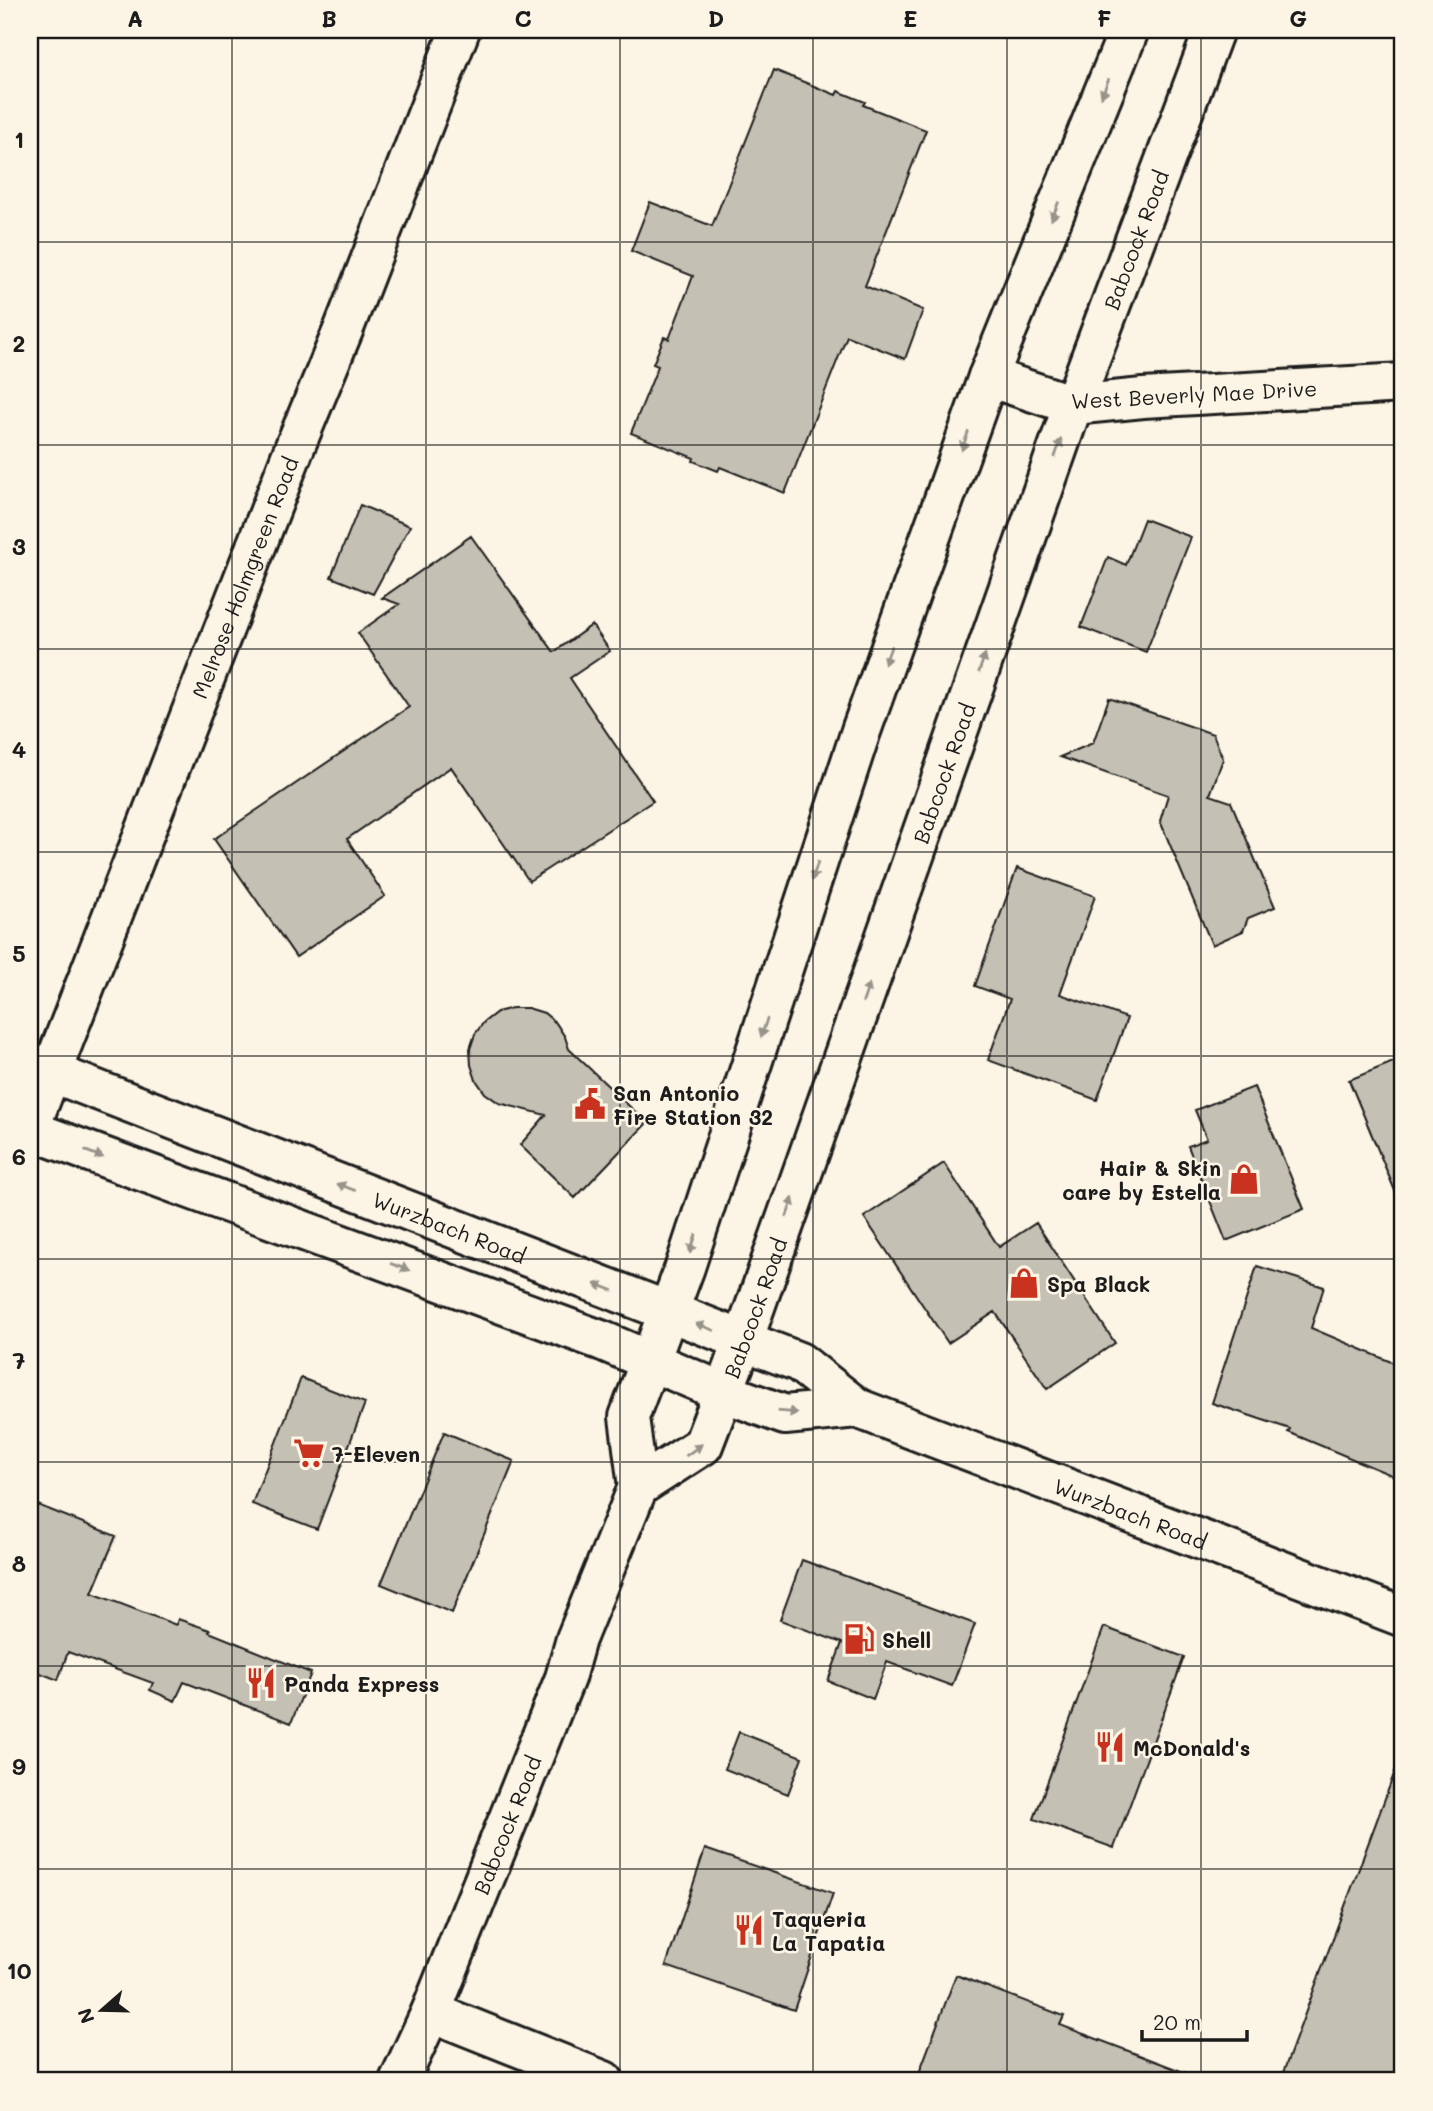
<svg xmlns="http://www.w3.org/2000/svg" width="1433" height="2111" viewBox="0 0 1433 2111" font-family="Mali,sans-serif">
	<rect width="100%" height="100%" fill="#fcf5e5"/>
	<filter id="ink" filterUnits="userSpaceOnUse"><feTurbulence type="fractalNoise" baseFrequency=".0143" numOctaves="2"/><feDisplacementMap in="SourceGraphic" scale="14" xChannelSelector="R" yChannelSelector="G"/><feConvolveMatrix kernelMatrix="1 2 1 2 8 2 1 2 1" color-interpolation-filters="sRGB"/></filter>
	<g filter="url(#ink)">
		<!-- building -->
		<path fill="#c4c0b3" stroke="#1c1c1c" stroke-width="2" d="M774 70 836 95 838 91 865 102 863 105 926 130 865 286 923 310 905 359 847 336 785 493 720 467 718 471 693 461 694 458 631 433 658 366 653 364 664 337 669 339 693 276 631 251 650 202 712 226Z
			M360 505 410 526 373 594 331 577Z
			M1144 519 1191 537 1146 652 1081 627 1108 557 1126 565Z
			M471 536 554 652 592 625 610 651 570 678 653 801 529 881 451 767 347 839 385 896 296 957 214 839 409 707 358 633 399 604 382 598Z
			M1109 698 1213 734 1223 759 1210 795 1231 802 1275 907 1248 918 1243 931 1212 945 1160 821 1168 795 1060 757 1093 743Z
			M1017 868 1095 896 1060 994 1127 1018 1097 1100 988 1060 1010 999 975 986Z
			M513 1008H528L544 1013 556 1023 565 1037 569 1049 647 1123 575 1198 520 1145 546 1115 499 1103 485 1093 476 1080 471 1065 470 1049 475 1034 484 1022 497 1012Z
			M1403 1058V1210L1349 1080Z
			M1254 1087 1304 1209 1226 1241 1188 1146 1207 1139 1195 1110Z
			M944 1163 999 1247 1036 1223 1115 1343 1047 1389 995 1312 948 1343 864 1217Z
			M1257 1266 1324 1287 1311 1328 1403 1367V1480L1288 1432 1290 1429 1212 1403Z
			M301 1378 365 1403 317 1529 252 1504Z
			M444 1432 514 1461 452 1613 381 1584Z
			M30 1502 116 1536 92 1593 176 1625 178 1619 210 1630 209 1632 311 1673 291 1723 184 1682 175 1701 150 1690 153 1683 68 1652 58 1680 30 1669Z
			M802 1560 975 1624 952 1686 887 1662 873 1699 828 1681 842 1643 780 1620Z
			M1104 1627 1184 1657 1114 1848 1034 1819Z
			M739 1732 802 1757 788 1794 725 1769Z
			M1400 1758 1403 1759V2081H1280Z
			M705 1849 833 1893 794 2010 666 1966Z
			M956 1975 1064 2016 1060 2025 1202 2079V2081H916Z"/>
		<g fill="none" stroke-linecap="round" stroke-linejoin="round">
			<defs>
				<g id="minor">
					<path d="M988 377 1073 405 1143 398 1403 383"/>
					<path id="s1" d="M30 1127 294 449 344 328 460 30"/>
					<path d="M431 2012 604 2081"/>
				</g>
				<g id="major">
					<path id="s2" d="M30 1064 799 1362 857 1408 1403 1617"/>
					<path d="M30 1130 603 1341 723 1392 785 1415 857 1408"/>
					<path id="s3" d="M638 1487 703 1445 743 1341 1073 405 1214 30"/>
					<path id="s4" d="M399 2081 431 2012 565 1678 576 1639 638 1487 629 1417 685 1267 861 731 988 377 1129 30"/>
				</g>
			</defs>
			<!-- minor casing -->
			<use href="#minor" stroke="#1c1c1c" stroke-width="44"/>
			<!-- major casing -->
			<use href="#major" stroke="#1c1c1c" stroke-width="44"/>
			<!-- minor -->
			<use href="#minor" stroke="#fcf5e5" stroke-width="38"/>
			<!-- major -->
			<use href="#major" stroke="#fcf5e5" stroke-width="38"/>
		</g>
		<!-- one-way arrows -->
		<defs><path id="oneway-solid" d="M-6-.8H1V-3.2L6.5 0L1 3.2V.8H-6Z" transform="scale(1.75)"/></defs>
		<g fill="#97938b">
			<use href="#oneway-solid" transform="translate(1105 88) rotate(112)"/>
			<use href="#oneway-solid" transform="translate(1055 211) rotate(112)"/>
			<use href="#oneway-solid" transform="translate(965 441) rotate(110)"/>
			<use href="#oneway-solid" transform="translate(1058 448) rotate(-71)"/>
			<use href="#oneway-solid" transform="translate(888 655) rotate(110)"/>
			<use href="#oneway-solid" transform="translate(982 663) rotate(-71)"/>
			<use href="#oneway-solid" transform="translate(815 871) rotate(108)"/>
			<use href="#oneway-solid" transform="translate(866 993) rotate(-71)"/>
			<use href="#oneway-solid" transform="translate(764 1028) rotate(108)"/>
			<use href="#oneway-solid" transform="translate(94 1154) rotate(20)"/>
			<use href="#oneway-solid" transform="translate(346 1187) rotate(-159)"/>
			<use href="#oneway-solid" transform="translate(790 1207) rotate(-71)"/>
			<use href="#oneway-solid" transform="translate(693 1244) rotate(108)"/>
			<use href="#oneway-solid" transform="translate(400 1267) rotate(20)"/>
			<use href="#oneway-solid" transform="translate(604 1287) rotate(-159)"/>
			<use href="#oneway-solid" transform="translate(705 1327) rotate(-159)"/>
			<use href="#oneway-solid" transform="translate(788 1412) rotate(5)"/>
			<use href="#oneway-solid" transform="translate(694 1450) rotate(-36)"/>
		</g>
	</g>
	<!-- grid -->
	<path fill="none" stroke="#1c1c1c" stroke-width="2" stroke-opacity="0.55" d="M232 30V2081M426 30V2081M620 30V2081M813 30V2081M1007 30V2081M1201 30V2081M30 242H1403M30 445H1403M30 649H1403M30 852H1403M30 1056H1403M30 1259H1403M30 1462H1403M30 1666H1403M30 1869H1403"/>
	<!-- icons -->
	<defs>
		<symbol id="civic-bare" viewBox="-9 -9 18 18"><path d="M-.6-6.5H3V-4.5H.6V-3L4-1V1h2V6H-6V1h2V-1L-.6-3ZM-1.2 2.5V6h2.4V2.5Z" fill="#c8321e" stroke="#fcf5e5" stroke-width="2.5" paint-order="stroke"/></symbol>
		<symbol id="shop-bare" viewBox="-9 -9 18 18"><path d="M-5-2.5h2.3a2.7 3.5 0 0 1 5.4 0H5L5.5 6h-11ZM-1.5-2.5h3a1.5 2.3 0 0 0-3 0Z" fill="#c8321e" stroke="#fcf5e5" stroke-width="2.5" paint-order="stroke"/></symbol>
		<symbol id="supermarket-bare" viewBox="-9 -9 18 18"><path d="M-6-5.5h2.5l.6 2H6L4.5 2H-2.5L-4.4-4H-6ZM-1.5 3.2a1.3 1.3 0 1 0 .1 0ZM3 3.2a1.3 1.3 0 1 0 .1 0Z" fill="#c8321e" stroke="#fcf5e5" stroke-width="2.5" paint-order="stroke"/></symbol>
		<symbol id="fuel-bare" viewBox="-9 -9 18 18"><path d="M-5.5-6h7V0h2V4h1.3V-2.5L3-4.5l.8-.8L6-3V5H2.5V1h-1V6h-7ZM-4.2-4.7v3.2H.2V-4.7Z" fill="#c8321e" stroke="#fcf5e5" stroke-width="2.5" paint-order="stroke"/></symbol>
		<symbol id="restaurant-bare" viewBox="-9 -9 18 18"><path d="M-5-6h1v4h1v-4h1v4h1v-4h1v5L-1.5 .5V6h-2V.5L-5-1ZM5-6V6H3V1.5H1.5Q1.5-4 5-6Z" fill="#c8321e" stroke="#fcf5e5" stroke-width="2.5" paint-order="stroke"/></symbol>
	</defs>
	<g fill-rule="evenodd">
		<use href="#civic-bare" x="568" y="1082" width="44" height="44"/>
		<use href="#shop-bare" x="1222" y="1157" width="44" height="44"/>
		<use href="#shop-bare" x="1002" y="1261" width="44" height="44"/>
		<use href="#supermarket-bare" x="287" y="1431" width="44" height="44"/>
		<use href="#fuel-bare" x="837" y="1617" width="44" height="44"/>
		<use href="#restaurant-bare" x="239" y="1661" width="44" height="44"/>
		<use href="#restaurant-bare" x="1088" y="1725" width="44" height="44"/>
		<use href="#restaurant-bare" x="727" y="1908" width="44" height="44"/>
	</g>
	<g text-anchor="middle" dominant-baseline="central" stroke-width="5" stroke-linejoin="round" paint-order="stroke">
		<!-- street labels -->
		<g font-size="21" fill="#1c1c1c" stroke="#fcf5e5">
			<text stroke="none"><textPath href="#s3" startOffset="1358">Babcock Road</textPath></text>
			<text transform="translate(1194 394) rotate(-3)">West Beverly Mae Drive</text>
			<text stroke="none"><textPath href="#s1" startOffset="590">Melrose Holmgreen Road</textPath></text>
			<text stroke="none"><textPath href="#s3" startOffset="791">Babcock Road</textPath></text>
			<text stroke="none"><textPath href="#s2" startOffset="450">Wurzbach Road</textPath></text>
			<text stroke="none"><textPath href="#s3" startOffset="224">Babcock Road</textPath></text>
			<text stroke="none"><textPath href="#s2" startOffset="1192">Wurzbach Road</textPath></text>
			<text stroke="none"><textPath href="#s4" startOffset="278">Babcock Road</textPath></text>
		</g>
		<!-- poi labels -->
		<g font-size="21" font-weight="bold" fill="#1c1c1c" stroke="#fcf5e5" text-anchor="start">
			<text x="613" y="1092">San Antonio<tspan x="613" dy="24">Fire Station 32</tspan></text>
			<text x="1221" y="1167" text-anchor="end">Hair &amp; Skin<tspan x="1221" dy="24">care by Estella</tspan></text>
			<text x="1047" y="1283">Spa Black</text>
			<text x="332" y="1453">7-Eleven</text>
			<text x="882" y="1639">Shell</text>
			<text x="284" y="1683">Panda Express</text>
			<text x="1133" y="1747">McDonald's</text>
			<text x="772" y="1918">Taqueria<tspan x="772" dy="24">La Tapatia</tspan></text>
		</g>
	</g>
	<!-- margin -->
	<rect width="1433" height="2111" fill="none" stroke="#fcf5e5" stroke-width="77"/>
	<!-- north arrow -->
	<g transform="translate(102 2010) rotate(250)" stroke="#fcf5e5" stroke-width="5" paint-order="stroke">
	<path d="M0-5L12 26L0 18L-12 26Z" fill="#1c1c1c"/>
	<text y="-10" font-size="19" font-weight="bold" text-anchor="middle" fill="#1c1c1c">N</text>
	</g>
	<!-- scale -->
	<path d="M1142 2030v10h105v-10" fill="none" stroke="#1c1c1c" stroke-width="3.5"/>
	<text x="1153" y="2030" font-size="21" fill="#1c1c1c" stroke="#fcf5e5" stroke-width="5" paint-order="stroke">20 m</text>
	<rect x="38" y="38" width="1356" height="2034" fill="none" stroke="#1c1c1c" stroke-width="2.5"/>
	<g font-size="23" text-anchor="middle" font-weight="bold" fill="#1c1c1c">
		<text x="135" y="27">A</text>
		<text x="329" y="27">B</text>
		<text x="523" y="27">C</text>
		<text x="716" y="27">D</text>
		<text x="910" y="27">E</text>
		<text x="1104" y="27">F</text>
		<text x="1298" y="27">G</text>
		<text x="19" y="148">1</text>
		<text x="19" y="352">2</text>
		<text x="19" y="555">3</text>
		<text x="19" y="758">4</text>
		<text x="19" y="962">5</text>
		<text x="19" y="1165">6</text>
		<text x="19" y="1369">7</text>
		<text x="19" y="1572">8</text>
		<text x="19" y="1775">9</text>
		<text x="19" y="1979">10</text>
	</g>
</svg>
